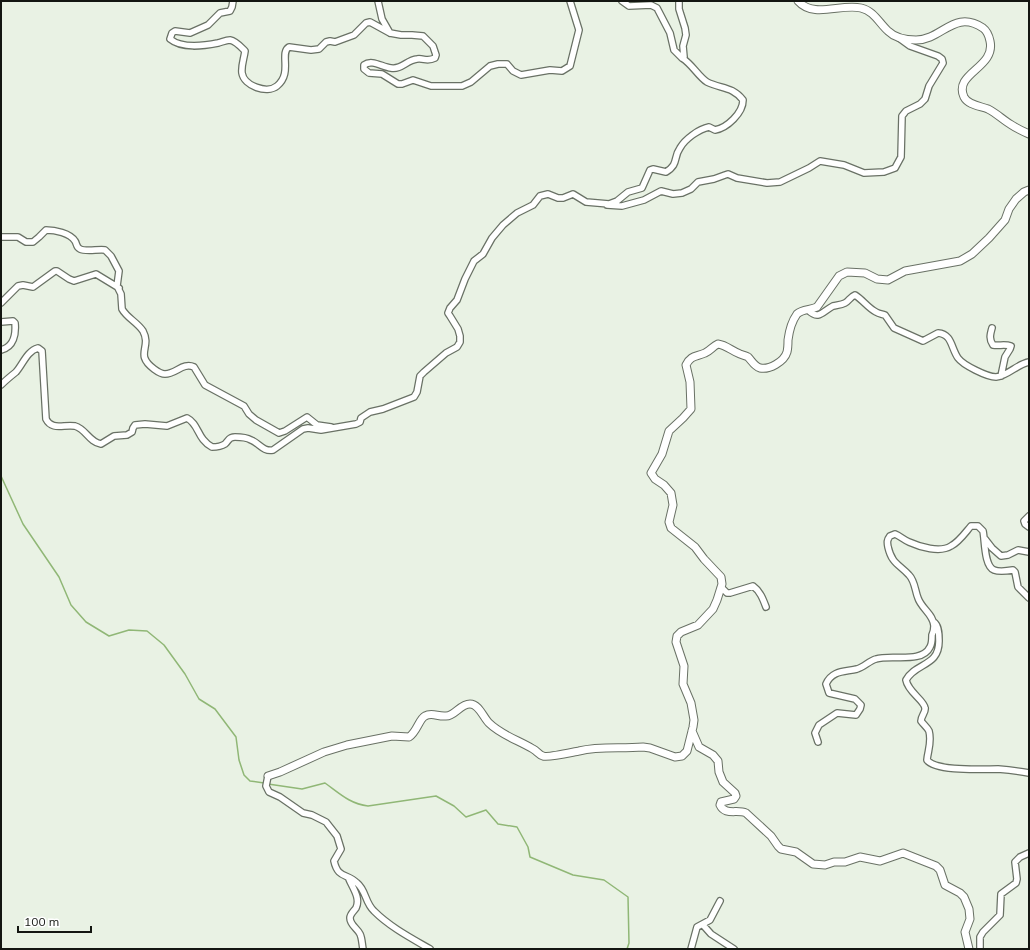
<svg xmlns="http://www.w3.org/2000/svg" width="1030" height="950" viewBox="0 0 1030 950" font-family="Mulish,sans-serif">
	<rect width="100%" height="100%" fill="#e9f2e4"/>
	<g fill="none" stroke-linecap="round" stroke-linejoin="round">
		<!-- stream -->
		<path stroke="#90b776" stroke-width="1.5" d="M1 476 23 524 59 577 71 605 86 622 109 636 129 630 147 631 164 645 185 674 199 699 215 709 236 737 239 760 244 775 250 781 264 783
			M268 784 302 789 325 783C339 793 350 804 368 806L436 796 454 806 466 817 486 810 498 824 517 827 528 847 530 857 573 875 604 880 628 897 629 943 627 949"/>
		<defs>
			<path id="minor" d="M233 1 232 7 230 11 220 13 208 25 190 33 175 31 172 33 170 39C182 49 203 46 218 43 222 42 226 40 230 40 236 41 241 47 245 51 244 59 241 66 242 73 244 86 267 94 277 86 293 73 279 53 289 47L311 50 319 49 326 42 330 41 335 42 354 35 366 23 370 22 390 33 401 35H412L423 36 433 46 436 55 435 58C427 62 424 58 417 59 407 60 401 70 391 68 382 67 372 59 364 65V69L369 73 382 74 398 84H402L413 80 431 86H462L471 82 490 66 498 64H507L513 71 521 75 550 70 562 71 570 66 579 30 570 1
				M378 1 382 19 390 33
				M622 1 629 6 651 5 657 8 670 33 674 50 682 58 684 57 683 46 686 35 685 28 679 9V1
				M607 205 622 206 644 200 661 191 673 194 682 193 691 189 698 182 714 179 725 175 728 174 737 178 767 183 780 182 809 168 820 161 844 165 864 173 884 172 895 168 901 157 902 116 906 111 920 104 925 99 929 86 943 63 942 59 938 56 910 46 899 38
				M1 237H18L26 242H33L39 237 46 230C55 230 70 233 75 241 77 244 76 247 80 249 86 252 98 249 105 250L111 256 119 271 117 286 121 294 122 309C127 318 137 322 143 331 152 348 134 354 154 369 158 372 161 374 165 374 176 374 183 362 194 367L205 385 244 406 249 414 256 420 279 433 285 431 307 417 317 425 331 427
				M1 303 18 286 23 285 33 287 55 271H57L69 279 74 281 96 274 119 288
				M808 310C819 321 823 311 833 306 837 305 841 305 845 303 849 301 850 297 855 295 863 300 868 308 876 312 879 314 882 314 885 315L894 328 923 341 938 333C952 334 951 348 958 358 963 365 987 377 996 377 1008 376 1017 364 1029 362
				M1 322 13 321 15 323C16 334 14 347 1 350
				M992 328C990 335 989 339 993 345 999 346 1005 344 1011 346L1010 349 1005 357 1001 376
				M1 385C6 380 11 376 16 372 23 364 27 351 38 348L42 351 46 419C52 431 64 424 75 426 86 429 89 442 101 444L114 436 127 435 132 432 133 428 135 425 145 424 167 426 187 418C199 424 197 439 212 447 216 447 222 446 225 444 229 440 229 437 235 437 240 437 246 437 251 440 259 443 263 452 273 450L303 429 308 428 321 430 356 424 360 422 361 418 370 412 383 409 414 397 417 392 420 376 424 372 446 353 457 347 460 342V336L458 329 450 316 448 313 450 308 457 300 465 279 474 261 483 254 492 238 503 225 517 213 533 205 540 196 548 194 558 198H563L573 194 586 202 609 204 617 201 628 192 642 188 650 170 653 169 666 172C679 164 673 158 680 148 685 139 699 129 709 127L715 130C727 128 743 113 743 100 732 86 721 89 707 82 698 76 692 64 682 58
				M1029 516 1024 521 1025 524 1029 527
				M985 539 992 548 1001 556 1008 555 1018 550 1029 552
				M721 587 727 593H730L753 586C760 591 763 599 766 607
				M935 623C939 627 939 635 939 641 939 667 916 662 906 680 908 692 924 700 925 708 926 712 921 716 921 721 923 724 927 727 929 731 932 742 928 750 927 760 936 772 983 769 998 769 1009 770 1019 771 1029 773
				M818 742 815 733 819 725 837 713 856 715 860 709 861 705 855 699 829 693 826 684C832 670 845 672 857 669 864 667 869 661 876 659 891 654 922 664 930 647 932 644 932 639 932 635 933 633 934 629 934 626 934 615 921 608 918 598 915 591 915 581 909 575 899 564 892 564 888 547 887 542 887 540 890 536L895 534C900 536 904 540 909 542 920 547 940 553 951 546 959 542 965 533 971 526H978L983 531C985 540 984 566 994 570 999 572 1007 571 1013 570L1015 572 1018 587 1029 598
				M268 776 266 786 269 792 280 797 303 813 312 815 326 822 337 836 341 849 334 861C338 879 347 873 357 883 366 890 365 903 374 911 390 927 411 938 430 949
				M349 879C352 887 361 898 356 908 354 911 350 914 350 918 350 925 357 928 360 934 362 938 362 944 363 949
				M703 925 711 934 734 949
				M691 949 697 927 710 920 720 901
				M980 949V937L983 932 1000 915 1001 894 1016 883 1017 879 1015 862 1020 857 1029 853"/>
			<path id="tertiary" d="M798 1C814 19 841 3 861 8 874 11 879 23 888 31 895 38 906 40 916 40 942 40 954 9 983 28 987 31 989 36 990 41 996 68 953 73 964 97 968 105 980 106 988 109 996 113 1002 119 1010 124 1016 128 1022 131 1029 134
				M692 731 699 747 713 755 718 761 719 772 723 782 735 793 736 796 734 799 721 802 720 805C725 816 737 809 746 813L771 836 778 846 781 849 796 852 813 864 825 865 834 862H845L860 857 880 861 903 853 936 866 940 870 945 885 960 893 964 897 969 909 970 919 965 932 969 949
				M268 776 280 772 324 752 347 745 392 736 409 737C417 732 419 719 425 716 432 712 438 717 446 716 455 716 460 704 470 704 479 704 483 717 489 723 501 735 518 740 533 749 537 751 539 755 543 756 548 758 573 752 579 751 600 746 621 749 643 747L650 748 675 757 682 756 687 751 693 727 694 720 691 703 683 684 684 666 676 642 677 636 681 632 698 625 713 609 717 600 722 584 721 577 704 559 695 547 671 528 669 522 673 505 671 493 664 485 655 479 651 473 662 454 669 431 683 418 691 409 690 382 686 365C691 355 696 357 705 353 710 351 713 346 718 344 726 345 732 351 740 354 743 355 746 356 748 357 752 361 754 366 760 368 769 370 784 362 787 352 788 348 788 344 788 340 789 332 792 321 797 314 802 309 811 310 817 307L839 276 847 272 865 273 877 279 888 280 905 271 960 261 972 254 989 238 1005 220 1009 209 1016 199 1024 192 1029 190"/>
		</defs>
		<!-- minor casing -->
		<use href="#minor" stroke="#697165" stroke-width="8"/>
		<!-- tertiary casing -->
		<use href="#tertiary" stroke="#697165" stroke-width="9"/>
		<!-- minor -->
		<use href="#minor" stroke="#fff" stroke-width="5.5"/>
		<!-- tertiary -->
		<use href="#tertiary" stroke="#fff" stroke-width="7"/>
	</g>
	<!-- border -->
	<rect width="1030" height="950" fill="none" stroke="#131611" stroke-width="4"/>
	<!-- scale -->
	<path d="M18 926v6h73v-6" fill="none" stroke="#131611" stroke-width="2"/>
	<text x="24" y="926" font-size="12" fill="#131611" stroke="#ffffff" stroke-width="3" paint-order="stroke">100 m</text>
</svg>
